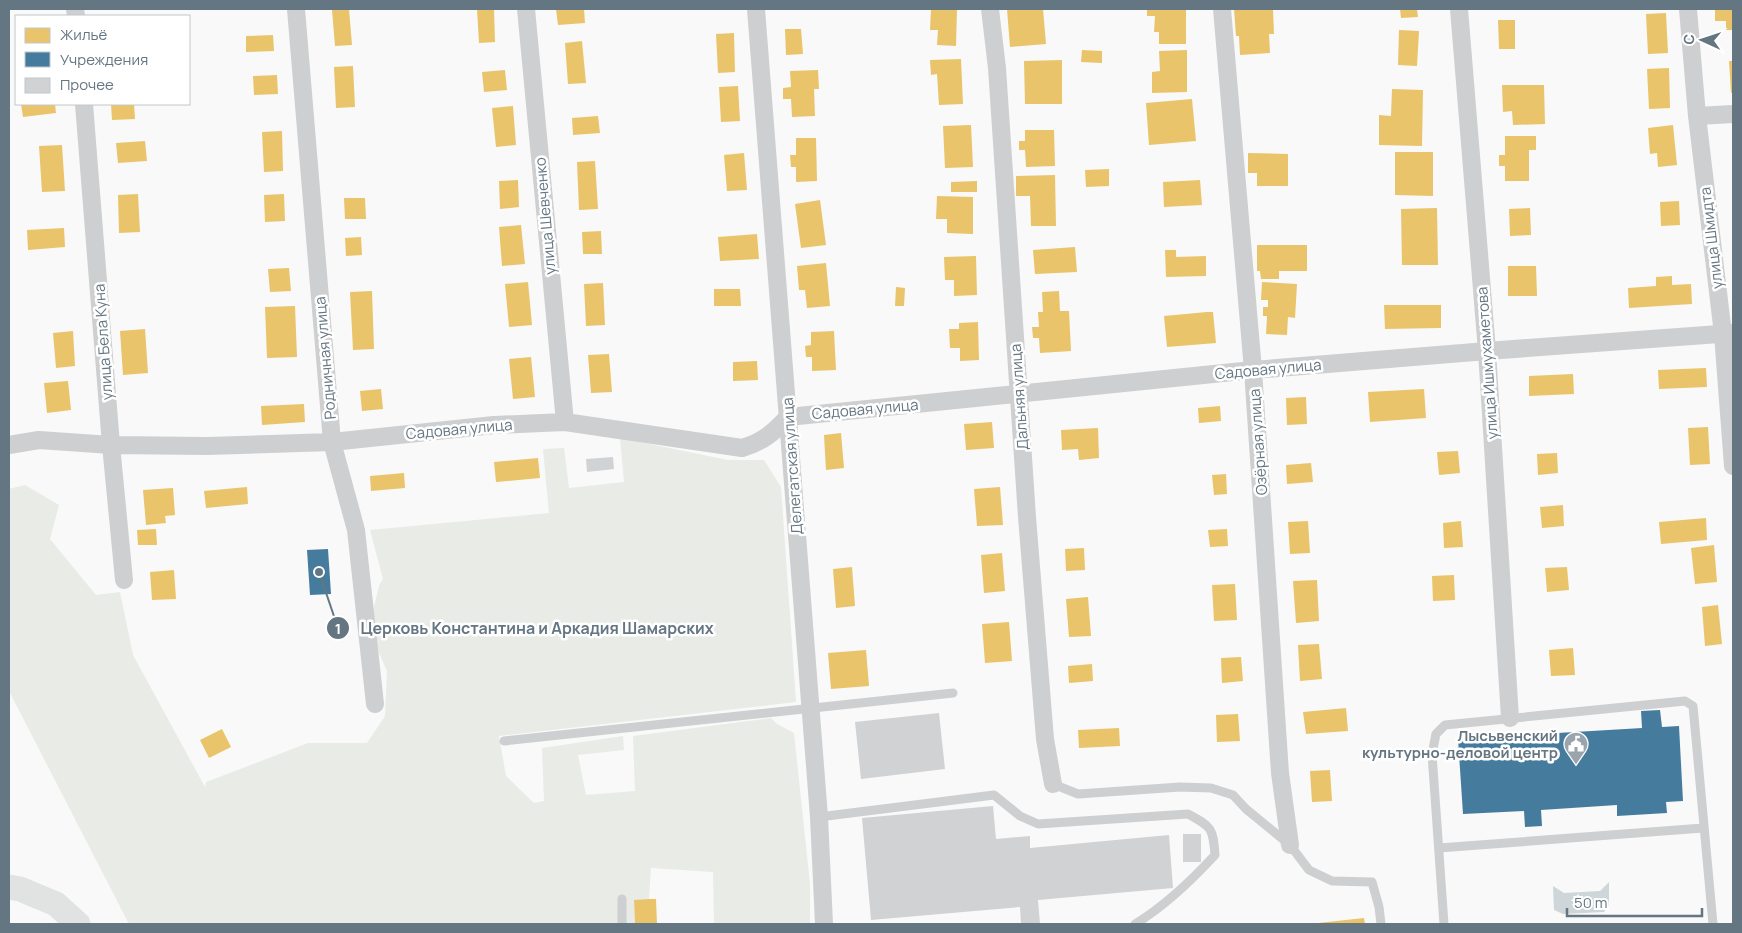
<svg xmlns="http://www.w3.org/2000/svg" width="1742" height="933" viewBox="0 0 1742 933" font-family="Manrope,sans-serif">
	<rect width="100%" height="100%" fill="#f9f9f9"/>
	<!-- green -->
	<path fill="#e8ebe6" d="M620 438 728 460H764L781 487 796 702 499 736 506 776 534 803 544 801 542 748 623 736 624 750 578 755 586 795 635 791 633 736 771 718 777 724 794 733 810 884V924H714L713 872 651 868 649 899 634 901 635 924H129L9 691V489L25 485 59 505 50 539 96 595 120 592 133 655 205 787 206 782 308 743H367L385 716 387 671 375 644 372 615 379 586 383 579 370 530 549 513 543 449 564 448 569 488 624 482Z"/>
	<!-- water -->
	<path fill="#ced6d9" d="M1609 882V905L1604 912 1563 914 1554 910 1553 886 1564 893 1600 891Z"/>
	<!-- homes -->
	<path fill="#e9c46a" d="M349 9 352 45 335 46 332 10Z
		M477 9H494L495 42 479 43Z
		M556 9H584L585 23 558 25Z
		M931 9H957L956 46 937 45 938 30H930Z
		M1007 9H1043L1046 44 1010 47Z
		M1147 9H1186V44H1159V32H1154L1155 16H1147Z
		M1234 9H1273L1274 34H1269L1270 53 1240 55 1239 36H1236Z
		M1400 9H1417L1418 17 1401 18Z
		M1715 9H1733V30H1726V21H1715Z
		M1666 13 1668 53 1648 54 1646 14Z
		M1498 20H1515V49H1499Z
		M785 29H801L803 54 786 55Z
		M1399 30 1419 31 1417 66 1398 65Z
		M734 33 735 72 718 73 716 34Z
		M273 35 274 51 246 52V36Z
		M582 41 586 83 568 84 565 43Z
		M1082 50 1102 51V63L1081 62Z
		M1187 50V92L1152 93V72L1160 71 1159 51Z
		M961 59 963 104 939 105 937 74 931 75 930 60Z
		M1062 60V104H1025L1024 61Z
		M1729 61H1733V92L1731 93Z
		M353 66 355 107 336 108 334 67Z
		M1669 68 1670 108 1649 109 1647 69Z
		M505 70 507 90 484 92 482 72Z
		M818 70 819 89H814L815 116 792 117 791 99H783V88L791 87 790 71Z
		M277 75 278 94 254 95 253 76Z
		M1502 85H1544L1545 124 1513 125 1512 111 1503 112Z
		M738 86 740 121 721 122 719 87Z
		M1392 89 1423 90 1422 146 1379 145V115L1391 116Z
		M1192 99 1196 141 1149 145 1146 103Z
		M21 104H55L56 113 23 117Z
		M111 104H134L135 119 112 120Z
		M513 106 516 145 496 147 492 108Z
		M598 116 600 133 573 135 572 118Z
		M971 125 973 167 945 168 943 126Z
		M1673 125 1677 165 1658 167 1657 153 1650 154 1648 128Z
		M1025 130H1054L1055 166 1026 167 1025 150H1019V141H1025Z
		M282 131 283 171 264 172 262 132Z
		M1505 136H1536V150H1529V181H1505V166H1499V155H1505Z
		M796 138H816L817 181 796 182V167H791L790 155H796Z
		M145 141 147 161 118 163 116 143Z
		M62 145 65 191 42 192 39 146Z
		M1395 152H1433V196L1395 195Z
		M744 153 747 190 727 191 724 155Z
		M1248 153 1288 154V186H1257V173H1248Z
		M595 161 598 209 579 210 577 162Z
		M1109 169V186L1086 187 1085 170Z
		M1055 175 1056 226H1031L1030 196H1016V176Z
		M518 180 519 207 500 209 499 181Z
		M1200 180 1202 205 1164 207 1163 182Z
		M977 181V192H951V182Z
		M138 194 140 232 119 233 118 195Z
		M284 194 285 221 265 222 264 195Z
		M937 196 973 197V234L947 233V219H936Z
		M344 198H365L366 219H345Z
		M820 200 826 245 801 248 795 204Z
		M1679 201 1680 225 1661 226 1660 202Z
		M1437 208 1438 265H1402L1401 209Z
		M1530 208 1531 235 1510 236 1509 209Z
		M521 225 525 264 502 266 499 227Z
		M64 228 65 247 28 250 27 230Z
		M601 231 602 254H583L582 232Z
		M757 234 759 259 720 261 718 237Z
		M361 237 362 255 346 256 345 238Z
		M1257 245H1307V271H1279V279H1261L1260 271H1257Z
		M1075 247 1077 272 1035 274 1033 250Z
		M1165 250H1176V257L1206 256V276L1166 277Z
		M976 256 977 295 954 296V280H945L944 257Z
		M826 263 830 306 807 308 805 290H799L797 266Z
		M1508 266H1536L1537 296H1508Z
		M289 268 291 291 270 292 268 269Z
		M1672 276V285L1691 284 1692 304 1629 308 1628 288 1656 286V277Z
		M528 282 532 325 509 327 505 284Z
		M1262 282 1297 284 1295 318 1288 317 1287 335 1266 334 1267 316H1263V307H1268V300H1261Z
		M603 283 605 325 586 326 584 284Z
		M896 287 905 288 904 306H895Z
		M714 289H740L741 306H714Z
		M372 291 374 349 353 350 350 292Z
		M1059 291 1060 311H1069L1071 351 1040 353 1039 338H1033L1032 327H1039L1038 312H1043L1042 292Z
		M1384 305H1441V328L1385 329Z
		M295 306 297 357 267 358 265 307Z
		M1207 312H1213L1216 343 1167 347 1164 316Z
		M978 322 979 360 960 361V348H950L949 329H959V323Z
		M145 329 148 373 123 375 120 331Z
		M73 331 75 366 56 368 53 333Z
		M834 331 836 370 812 371V357H806L805 346 811 345V332Z
		M609 354 612 392 591 393 588 355Z
		M531 357 535 397 513 399 509 359Z
		M757 361 758 380 733 381V362Z
		M1706 368 1707 387 1659 389 1658 370Z
		M1573 374 1574 394 1529 396V376Z
		M68 381 71 410 47 413 44 383Z
		M381 389 383 409 362 411 360 391Z
		M1424 389 1426 418 1370 422 1368 392Z
		M1306 397 1307 424 1287 425 1286 398Z
		M304 404 305 422 262 425 261 406Z
		M1220 406 1221 421 1199 423 1198 408Z
		M992 422 994 448 966 450 964 424Z
		M1708 427 1710 464 1690 465 1688 428Z
		M1098 428 1099 458 1079 460 1078 449 1062 450 1061 430Z
		M841 433 844 468 826 470 824 435Z
		M1458 451 1460 473 1439 475 1437 452Z
		M1557 453 1558 473 1538 475 1537 454Z
		M538 458 540 478 496 482 494 462Z
		M1311 463 1313 482 1287 484 1286 465Z
		M404 473 405 488 371 491 370 476Z
		M1226 474 1227 494 1214 495 1212 475Z
		M247 487 248 504 206 508 204 491Z
		M1000 487 1003 525 977 526 974 489Z
		M173 488 175 515 165 516 166 523 146 525 143 490Z
		M1563 505 1564 526 1542 528 1540 507Z
		M1706 518 1707 540 1661 544 1659 522Z
		M1308 521 1310 553 1290 554 1288 522Z
		M1461 521 1463 547 1444 548 1443 523Z
		M156 529 157 545H138L137 530Z
		M1227 529 1228 546 1210 547 1208 530Z
		M1714 545 1717 582 1695 584 1691 548Z
		M1084 548 1085 570 1066 571 1065 549Z
		M1002 553 1005 591 984 593 981 555Z
		M852 567 855 606 836 608 833 569Z
		M1567 567 1569 590 1547 592 1545 568Z
		M174 570 176 599 152 600 150 572Z
		M1454 575 1455 600 1433 601 1432 576Z
		M1317 580 1319 621 1296 623 1293 581Z
		M1235 584 1237 620 1214 621 1212 585Z
		M1088 597 1091 636 1069 637 1066 599Z
		M1718 605 1722 644 1705 646 1702 607Z
		M1009 622 1012 661 985 663 982 624Z
		M1319 644 1322 679 1300 681 1298 645Z
		M1573 648 1575 675 1551 676 1549 650Z
		M866 650 869 686 831 689 828 653Z
		M1241 657 1243 681 1222 683 1221 658Z
		M1092 664 1093 681 1069 683 1068 666Z
		M1346 708 1348 731 1306 734 1303 712Z
		M1238 714 1240 741 1217 742 1216 715Z
		M1119 728 1120 746 1079 748 1078 730Z
		M222 729 231 747 209 758 200 740Z
		M1330 770 1332 801 1312 802 1310 771Z
		M649 899H656L657 924H635L634 900Z
		M1364 918 1365 924H1318V923Z"/>
	<!-- public -->
	<path fill="#457b9d" d="M328 549 331 594 310 595 307 550Z
		M1660 710 1662 727 1679 726 1683 801 1666 802 1667 813 1617 816V805L1541 810 1542 826 1525 827 1524 811 1463 814 1458 739 1642 728 1641 711Z"/>
	<!-- building -->
	<path fill="#d0d2d3" d="M613 457 614 469 587 472 586 459Z
		M939 713 945 769 861 779 855 722Z
		M993 806 996 839 1030 836V848L1169 835 1173 888 1038 900 1040 924H1021L1020 907 871 920 862 818Z
		M1183 834H1201V862H1183Z"/>
	<g fill="none" stroke-linecap="round" stroke-linejoin="round">
		<!-- lane -->
		<path stroke="#cecfd0" stroke-width="9" d="M504 741 953 693
			M1053 784 1078 794 1180 787 1211 788 1233 795 1246 809 1290 845 1309 870 1332 881 1372 882 1379 907 1381 924
			M819 817 994 795 1020 816 1038 824 1188 814C1212 827 1213 828 1215 855 1191 881 1165 906 1135 924
			M1439 848 1703 828
			M622 899V924
			M1444 924 1432 754 1436 734 1445 725 1685 701 1693 706 1713 924"/>
		<!-- street -->
		<path stroke="#cecfd0" stroke-width="18" d="M75 9 76 16
			M296 9 332 442 356 530 375 704
			M526 9 565 422
			M756 9 819 817 824 924
			M990 9 997 68 1027 517 1045 739 1053 784
			M1222 9 1253 370 1280 773 1290 845
			M1459 9 1487 351 1510 718
			M1688 9 1697 116 1723 334 1733 466
			M84 104 111 445 124 580
			M1697 116 1733 114
			M9 445 39 440 111 445 207 446 332 442 494 425 565 422 742 448C763 442 774 432 788 417L1253 370 1487 351 1733 333"/>
		<!-- secondary -->
		<path stroke="#e1e2e2" stroke-width="25" d="M9 887 20 889 56 904 78 924"/>
	</g>
	<!-- icons -->
	<defs>
		<symbol id="civic-pin" viewBox="-11 -11 22 30"><path d="M0 17L-7.5 6A9.5 9.5 0 1 1 7.5 6Z" fill="#99a4ac" stroke="#fff"/><path d="M-.6-6.5H3V-4.5H.6V-3L4-1V1h2V6H-6V1h2V-1L-.6-3ZM-1.2 2.5V6h2.4V2.5Z" fill="#fff"/></symbol>
	</defs>
	<g fill-rule="evenodd">
		<use href="#civic-pin" x="1562" y="730" width="28" height="38"/>
	</g>
	<g text-anchor="middle" dominant-baseline="central" stroke-width="5" stroke-linejoin="round" paint-order="stroke">
		<!-- street labels -->
		<g font-size="15" fill="#657683" stroke="#fff">
			<text transform="translate(545 216) rotate(-95)">улица Шевченко</text>
			<text transform="translate(1711 238) rotate(-97)">улица Шмидта</text>
			<text transform="translate(103 342) rotate(-94)">улица Бела Куна</text>
			<text transform="translate(325 358) rotate(-95)">Родничная улица</text>
			<text transform="translate(1487 363) rotate(-94)">улица Ишмухаметова</text>
			<text transform="translate(1268 369) rotate(-5)">Садовая улица</text>
			<text transform="translate(1019 397) rotate(-94)">Дальняя улица</text>
			<text transform="translate(865 409) rotate(-5)">Садовая улица</text>
			<text transform="translate(459 429) rotate(-5)">Садовая улица</text>
			<text transform="translate(1258 442) rotate(-94)">Озёрная улица</text>
			<text transform="translate(792 466) rotate(-94)">Делегатская улица</text>
		</g>
		<!-- poi labels -->
		<g font-size="15" font-weight="bold" fill="#657683" stroke="#fff" text-anchor="end">
			<text x="1558" y="735">Лысьвенский<tspan x="1558" dy="17">культурно-деловой центр</tspan></text>
		</g>
	</g>
	<!-- callouts -->
	<path fill="none" stroke="#657683" stroke-width="2" d="M319 572L338 628"/>
	<g fill="#657683" stroke="#fff" stroke-width="2">
		<circle cx="319" cy="572" r="5"/>
		<circle cx="338" cy="628" r="12"/>
	</g>
	<g font-size="15" text-anchor="middle" font-weight="bold" fill="#fff">
		<text x="338" y="634">1</text>
	</g>
	<g font-size="16" text-anchor="middle" font-weight="bold" fill="#657683" stroke="#fff" stroke-width="5" stroke-linejoin="round" paint-order="stroke">
		<text x="537" y="634">Церковь Константина и Аркадия Шамарских</text>
	</g>
	<!-- border -->
	<rect width="1742" height="933" fill="none" stroke="#657683" stroke-width="20"/>
	<!-- legend -->
	<rect x="15" y="15" width="175" height="90" fill="#ffffff" stroke="#c1c8cd"/>
	<rect x="25" y="28" width="25" height="15" fill="#e9c46a" stroke="#c1c8cd"/>
	<text x="60" y="40" font-size="15" fill="#657683">Жильё</text>
	<rect x="25" y="52" width="25" height="15" fill="#457b9d" stroke="#c1c8cd"/>
	<text x="60" y="65" font-size="15" fill="#657683">Учреждения</text>
	<rect x="25" y="78" width="25" height="15" fill="#d0d2d3" stroke="#c1c8cd"/>
	<text x="60" y="90" font-size="15" fill="#657683">Прочее</text>
	<!-- north arrow -->
	<g transform="translate(1702 40) rotate(273)" stroke="#ffffff" stroke-width="4" paint-order="stroke">
	<path d="M0-4L9 19L0 12L-9 19Z" fill="#657683"/>
	<text y="-8" font-size="14" font-weight="bold" text-anchor="middle" fill="#657683">С</text>
	</g>
	<!-- scale -->
	<path d="M1567 908v8h135v-8" fill="none" stroke="#657683" stroke-width="2.5"/>
	<text x="1574" y="908" font-size="15" fill="#657683" stroke="#ffffff" stroke-width="4" paint-order="stroke">50 m</text>
</svg>
